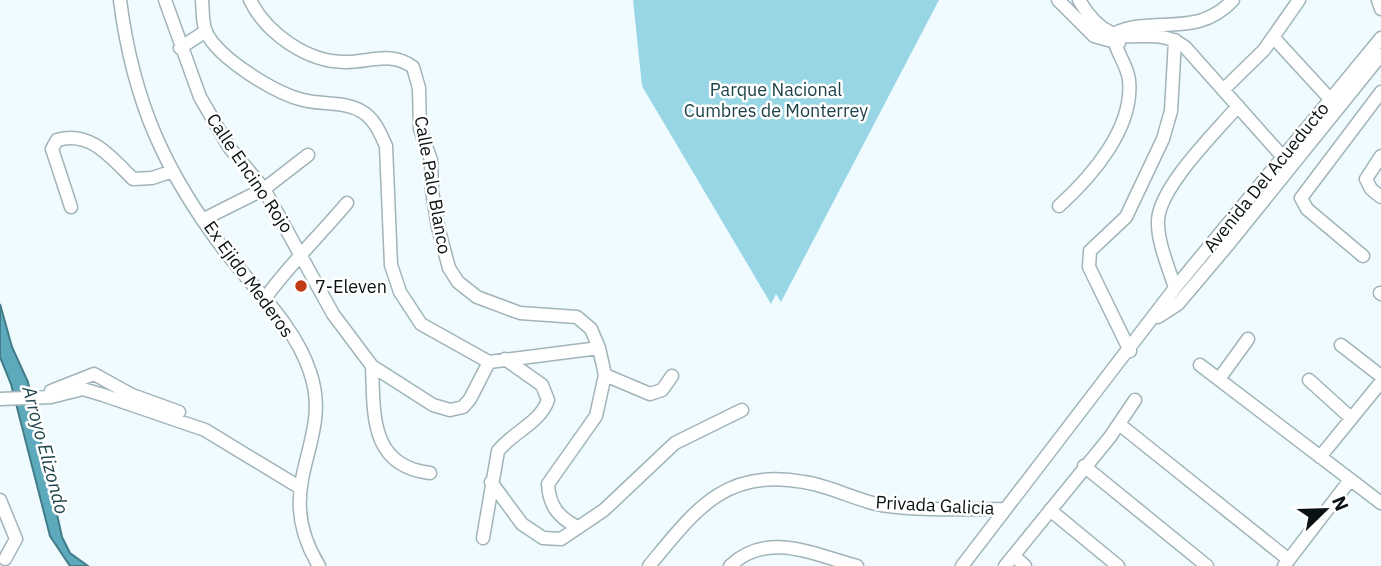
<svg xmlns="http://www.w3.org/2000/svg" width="1381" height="566" viewBox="0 0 1381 566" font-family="'IBM Plex Sans',sans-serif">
	<rect width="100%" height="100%" fill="#effbff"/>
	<!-- green -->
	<path fill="#98d6e5" d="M633 0H939L781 302 776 294 771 304 642 86Z"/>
	<!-- water -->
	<path fill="#5caabc" stroke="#437c89" stroke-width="2" d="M0 304 12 347 28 382 62 537 70 553 88 566H70L50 536 11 384 0 357Z"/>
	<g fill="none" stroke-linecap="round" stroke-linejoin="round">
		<defs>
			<path id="minor" d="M120 0C133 102 165 173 228 255 257 292 295 326 310 372 335 443 269 484 319 566
				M165 0 200 97 229 147 264 189 333 314 372 366 433 405 450 410 463 407 470 399 489 362
				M202 0C203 10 202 23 206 32 219 59 275 93 303 100 322 105 344 101 361 111 375 119 380 133 386 146L391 265 400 292 421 324 489 362 599 348
				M250 0C266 33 307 62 345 62 370 62 391 51 413 67L419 88 420 129 431 160 432 191 438 227 449 268 458 282 477 297 520 313 577 317 591 329 599 348 605 375 596 416 548 484C549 505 558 517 577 527
				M1058 0 1094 36 1119 43
				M1079 0C1116 63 1145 18 1185 47L1282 156
				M1378 0 1381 9
				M1274 38 1330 99
				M180 48 206 31
				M1223 90 1264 50 1299 0
				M1381 156 1366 179 1371 189 1381 197
				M1059 206C1092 176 1134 128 1129 80 1127 63 1114 50 1113 34 1155 14 1195 40 1233 0
				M71 207 52 149 57 140C90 130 111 157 133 179L152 178 173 171
				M204 219 264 189 308 155
				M1363 256 1307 209 1301 198 1381 92
				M1175 288C1169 268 1157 242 1158 220 1160 186 1216 132 1238 106
				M1380 293 1381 294
				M266 297C290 264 320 235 347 203
				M1158 317 1178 304 1227 246 1381 55
				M1341 345 1381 376
				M1130 351 1089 267 1090 251 1126 217 1163 139 1171 111 1175 40
				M1200 365 1381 503
				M372 366C374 413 369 466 430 473
				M605 375 650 394 662 390 672 376
				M1219 379 1248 339
				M1309 380 1351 418
				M51 391 94 374 132 395 179 412
				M0 399 51 397 83 389 103 395 205 430 299 487
				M1119 424 1289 560
				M1320 457 1381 382
				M1084 466 1207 566
				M491 482 522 524 543 538 561 539 604 510 675 443 742 410
				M0 500 16 539 5 559
				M1050 510 1118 566
				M483 538 498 451C513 432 540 423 548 400L542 385 505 359
				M1014 556 1025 566
				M649 566C694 512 724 467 804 482 831 486 855 500 881 505 922 511 965 509 1005 509
				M730 566C768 530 814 555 857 566
				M962 566 1175 288 1381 38
				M1005 566 1110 437 1135 400
				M1284 566 1350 480"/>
		</defs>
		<!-- minor casing -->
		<use href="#minor" stroke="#a0b4b9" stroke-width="15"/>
		<!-- minor -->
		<use href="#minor" stroke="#fff" stroke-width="12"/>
	</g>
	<!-- markers -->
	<circle fill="#c33a16" stroke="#fff" stroke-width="2.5" cx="301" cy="286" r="7"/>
	<g text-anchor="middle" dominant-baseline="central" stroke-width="5" stroke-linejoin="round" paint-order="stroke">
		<!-- park labels -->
		<g font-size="18" fill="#1d424a" stroke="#fff">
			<text x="776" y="89">Parque Nacional<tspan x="776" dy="21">Cumbres de Monterrey</tspan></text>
		</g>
		<!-- street labels -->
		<g font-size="18" fill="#0a1113" stroke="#fff">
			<text transform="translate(250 173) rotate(56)">Calle Encino Rojo</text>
			<text transform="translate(1266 177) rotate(-51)">Avenida Del Acueducto</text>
			<text transform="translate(433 185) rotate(80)">Calle Palo Blanco</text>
			<text transform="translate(249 279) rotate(54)">Ex Ejido Mederos</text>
			<text transform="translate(935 505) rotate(3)">Privada Galicia</text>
		</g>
		<!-- poi labels -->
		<g font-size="18" fill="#0a1113" stroke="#fff" text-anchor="start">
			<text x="315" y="286">7-Eleven</text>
		</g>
		<!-- water labels -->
		<g font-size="19" font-style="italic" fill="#1e434b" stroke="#fff">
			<text transform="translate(46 450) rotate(75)">Arroyo Elizondo</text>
		</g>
	</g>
	<!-- north arrow -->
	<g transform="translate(1325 510) rotate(67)" stroke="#ffffff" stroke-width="5" paint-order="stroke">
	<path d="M0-5L12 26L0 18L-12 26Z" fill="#0a1113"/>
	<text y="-10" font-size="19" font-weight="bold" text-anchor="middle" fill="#0a1113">N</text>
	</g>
</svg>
